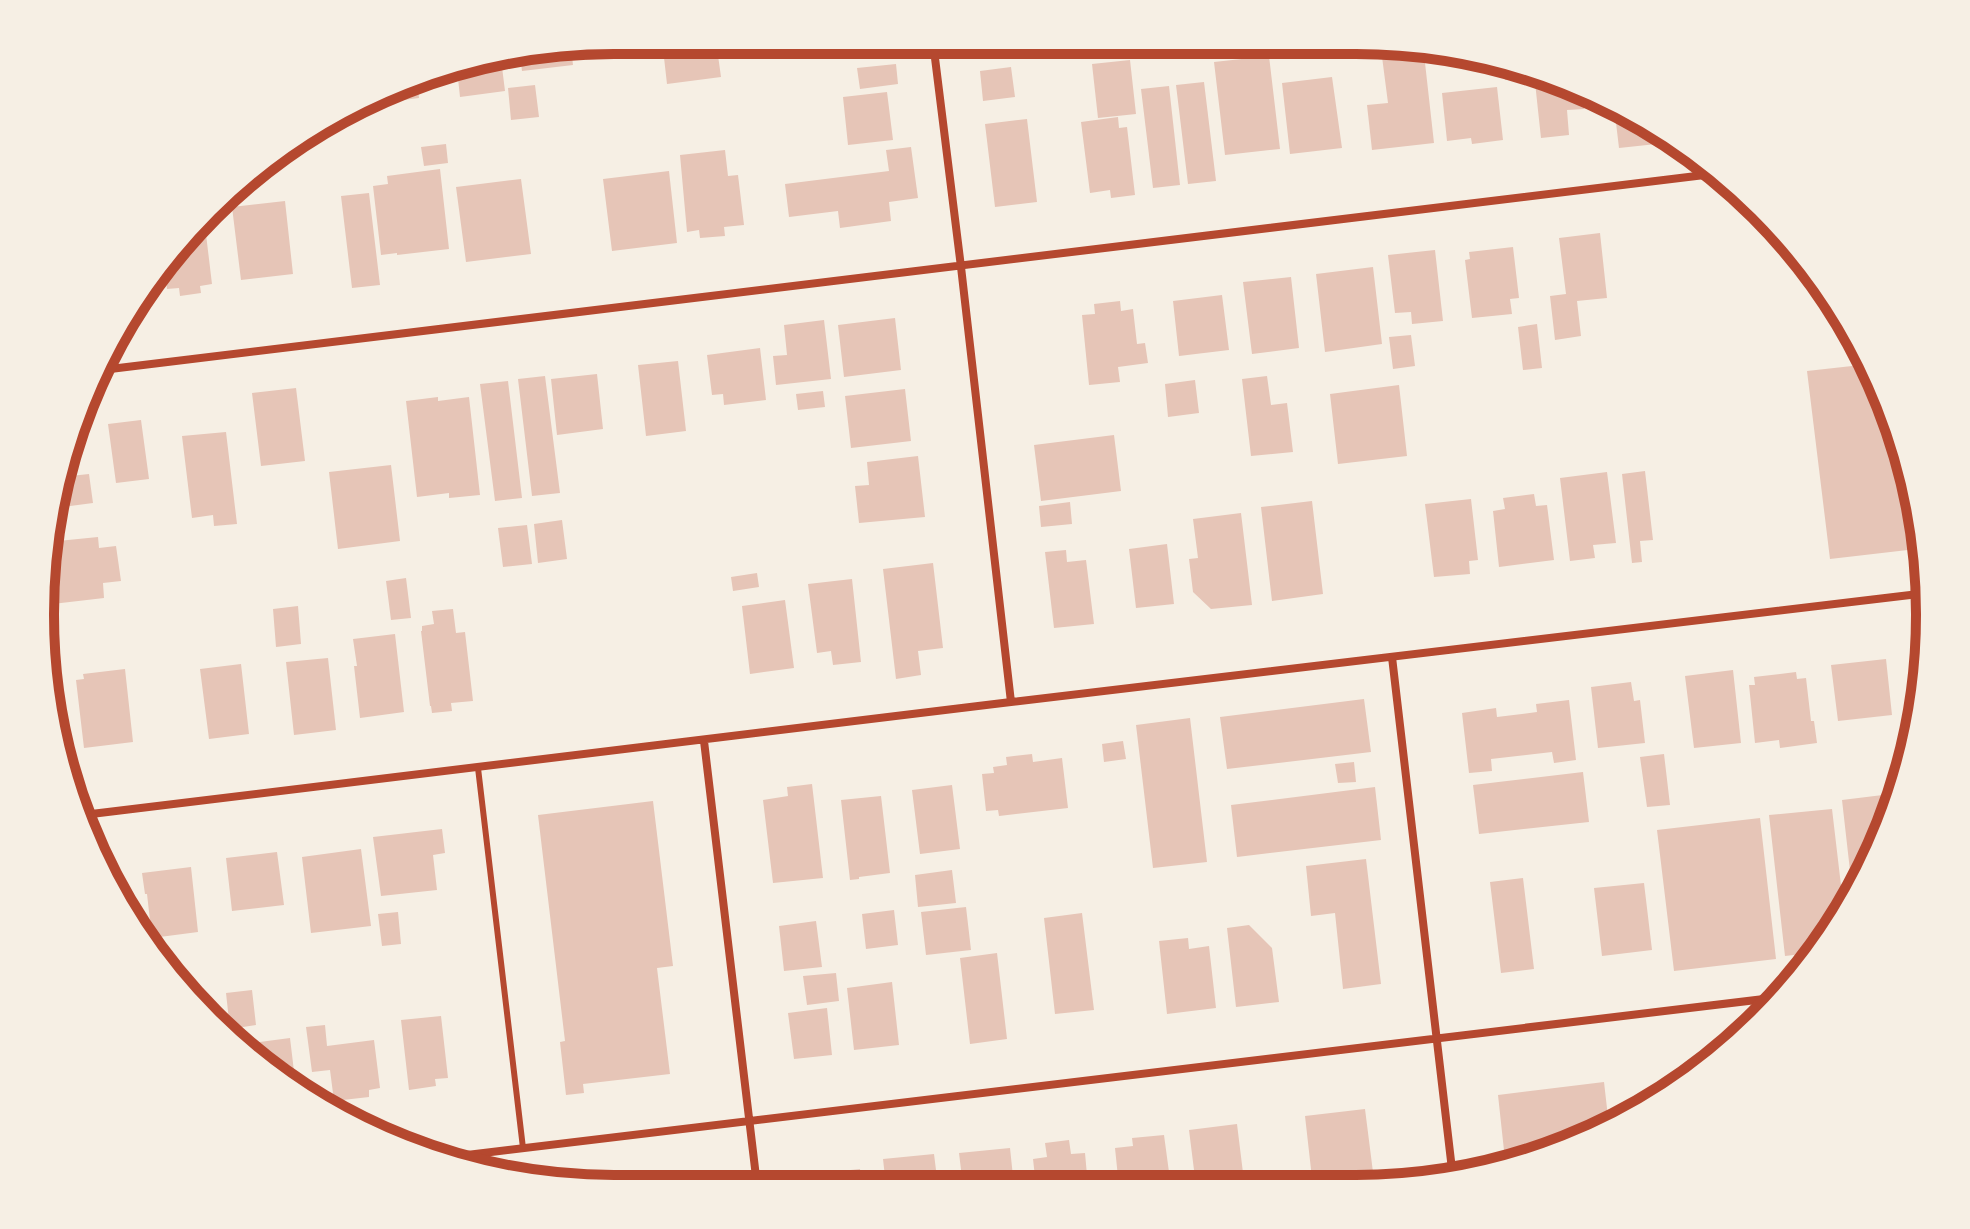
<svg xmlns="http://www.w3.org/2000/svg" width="1970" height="1229" viewBox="0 0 1970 1229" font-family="'PT Sans',sans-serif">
	<rect width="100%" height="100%" fill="#f6efe4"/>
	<!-- building -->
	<path fill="#e6c5b7" d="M615 40H626L628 56 586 60 584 45Z
		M662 40 716 41 721 77 667 84Z
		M740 41H809L810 48 742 56Z
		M819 41H844L845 43 819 46Z
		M1423 45 1434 143 1372 150 1367 105 1388 103 1381 49Z
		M571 47 573 65 522 71 520 56Z
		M1269 56 1280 149 1225 155 1214 62Z
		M501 59 505 91 460 97 457 69 450 70 449 67Z
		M1130 60 1136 114 1098 118 1092 64Z
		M896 64 898 84 860 89 857 68Z
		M1503 64 1520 69 1521 78 1505 80Z
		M1011 67 1015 97 983 101 980 71Z
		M1534 73 1575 84 1581 87 1584 109 1567 110 1569 135 1541 138Z
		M417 77 419 98 372 104 371 100Z
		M1332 77 1342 148 1290 154 1282 83Z
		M1204 82 1216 181 1188 184 1176 85Z
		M535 85 539 117 511 120 508 88Z
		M1169 86 1180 185 1153 188 1141 89Z
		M1497 87 1503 140 1472 144 1471 138 1447 141 1442 93Z
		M887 92 893 140 848 145 843 97Z
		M1614 106 1622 111 1675 142 1619 148Z
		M1118 117 1119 128 1127 127 1135 195 1111 198 1110 190 1090 193 1081 122Z
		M1027 119 1037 202 995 207 985 124Z
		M446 144 448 163 424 166 421 147Z
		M911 147 918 198 889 202 891 221 840 228 838 211 789 217 785 184 889 171 886 150Z
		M725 150 728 176 738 175 744 225 724 227 725 236 700 238 699 230 687 232 680 155Z
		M440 169 449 249 397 255V253L381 255 373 186 388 184 387 176Z
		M669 171 677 243 612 251 603 179Z
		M521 179 531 254 466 262 456 187Z
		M369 193 380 285 352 288 341 196Z
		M285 201 293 274 241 280 232 207Z
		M205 226 212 284 200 286 201 293 180 296 179 288 167 289 164 260 199 227Z
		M1600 233 1607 298 1577 301 1581 336 1555 340 1550 296 1566 294 1559 238Z
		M1513 247 1519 298 1510 299 1512 314 1472 318 1465 260 1470 259 1469 252Z
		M1435 250 1443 321 1412 324 1411 312 1395 313 1388 255Z
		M1373 267 1382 344 1325 352 1316 274Z
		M1291 277 1299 348 1252 354 1243 282Z
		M1222 295 1229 350 1179 356 1173 301Z
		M1120 301 1121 311 1133 309 1137 344 1145 343 1148 363 1118 367 1120 382 1089 385 1082 315 1095 314 1094 304Z
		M895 318 901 370 844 377 838 325Z
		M824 320 831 379 776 385 773 356 787 355 784 325Z
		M1537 324 1542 368 1523 370 1518 327Z
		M1411 335 1415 366 1393 369 1389 337Z
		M760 348 766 400 724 405 723 394 712 395 707 355Z
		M678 361 686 431 646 436 638 365Z
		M1870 364 1900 430 1925 540V548L1830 559 1807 371Z
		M597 374 603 429 557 435 551 379Z
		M545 376 560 493 532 496 518 379Z
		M1267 376 1271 405 1287 403 1293 452 1251 456 1242 379Z
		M1195 380 1199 413 1168 417 1165 384Z
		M508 381 522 498 495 501 480 384Z
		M1399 385 1407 456 1338 464 1330 394Z
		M296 388 305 461 261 466 252 393Z
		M905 389 911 441 851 448 845 396Z
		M823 391 825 407 798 410 796 394Z
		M438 397V401L469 397 480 495 449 498V493L417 497 406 401Z
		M141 420 149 479 116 483 108 424Z
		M226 432 237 524 214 526 213 515 192 518 182 436Z
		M1114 435 1121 491 1041 501 1034 445Z
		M918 456 925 517 859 523 855 486 869 485 867 462Z
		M391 465 400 541 338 549 329 472Z
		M1645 471 1653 540 1640 541 1642 562 1632 563 1622 474Z
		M1607 472 1616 543 1593 545 1595 558 1570 561 1560 478Z
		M89 474 93 503 55 508 61 477Z
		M1534 494 1536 506 1547 505 1554 560 1499 567 1493 511 1505 509 1503 498Z
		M1471 499 1478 560 1469 561 1470 574 1434 577 1425 504Z
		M1312 501 1323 594 1272 601 1261 507Z
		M1070 502 1072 524 1041 527 1039 506Z
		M1241 513 1252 605 1211 609 1193 592 1189 559 1198 558 1193 519Z
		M562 520 567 559 538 563 534 524Z
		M527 525 532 564 503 567 498 528Z
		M98 537 99 548 116 546 121 581 103 583 104 598 44 605 41 577 48 542Z
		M1167 544 1174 604 1136 608 1129 549Z
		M1066 550 1067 562 1086 560 1094 624 1054 628 1045 552Z
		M933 563 943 648 918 651 921 675 896 679 883 569Z
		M757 573 759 587 733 591 731 577Z
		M406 578 411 618 391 620 386 581Z
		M852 579 861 662 833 665 831 651 817 653 808 584Z
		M785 600 794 668 750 674 742 606Z
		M298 606 301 644 276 647 273 609Z
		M453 609 456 633 465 632 473 701 451 703 452 711 432 713 431 706H430L421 631H422V626L434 624 432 611Z
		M395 634 404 712 360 718 354 666H357L353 639Z
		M328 658 336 730 294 735 286 662Z
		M1886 659 1892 715 1838 721 1831 665Z
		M241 664 249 734 209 739 200 669Z
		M125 669 133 742 84 748 76 680 84 679 83 674Z
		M1733 670 1741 743 1694 748 1685 676Z
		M1796 672 1797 679 1806 678 1811 721H1814L1817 743 1780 748 1779 740 1755 743 1749 685H1755L1754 677Z
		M1631 682 1634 701 1640 700 1645 743 1598 748 1591 687Z
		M1364 699 1371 752 1227 769 1220 717Z
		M1569 700 1576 760 1554 763 1552 752 1491 759 1492 771 1469 773 1462 713 1496 708 1497 717 1537 712 1536 704Z
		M1190 718 1207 862 1153 868 1136 725Z
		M1123 741 1126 759 1104 762 1102 744Z
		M1032 754 1033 762 1062 758 1068 808 999 816 998 810 986 811 982 774 994 773 993 767 1007 765 1006 757Z
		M1664 754 1670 805 1647 807 1640 757Z
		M1354 762 1356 782 1338 783 1335 764Z
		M1583 772 1589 822 1479 834 1473 785Z
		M812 784 823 878 773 883 763 800 788 796 787 787Z
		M952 785 960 849 920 854 912 790Z
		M1375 787 1381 840 1237 857 1231 805Z
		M1899 793 1871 869 1853 897 1842 800Z
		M881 796 890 873 859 877V879L850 880 841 800Z
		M653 801 673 966 657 968 670 1074 583 1084 584 1093 566 1095 560 1042 565 1041 538 815Z
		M1832 809 1844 911 1819 952 1785 956 1769 815Z
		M1760 818 1776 959 1674 971 1657 830Z
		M442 829 445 853 433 855 437 890 381 896 373 837Z
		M361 849 371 926 311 933 302 857Z
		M277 852 284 905 232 911 226 858Z
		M1366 859 1381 984 1343 989 1335 913 1311 916 1306 866Z
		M114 862 117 888H116L105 863Z
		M191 867 198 932 152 938 147 894H145L142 873Z
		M952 870 956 903 918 907 915 875Z
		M1523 878 1534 969 1501 973 1490 882Z
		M1644 883 1652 950 1602 956 1594 888Z
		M966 907 971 950 926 955 921 912Z
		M894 910 898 945 866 949 862 914Z
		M398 912 401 944 382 946 378 914Z
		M1082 913 1094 1010 1055 1014 1044 918Z
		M816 921 822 967 784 971 779 926Z
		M1249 925 1272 948 1279 1002 1236 1007 1227 928Z
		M1188 938 1189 949 1209 946 1216 1008 1167 1014 1159 941Z
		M997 953 1007 1039 970 1044 960 958Z
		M836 973 839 1001 807 1005 803 976Z
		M892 982 899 1045 854 1050 847 988Z
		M252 990 256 1025 230 1029 226 993Z
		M827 1008 832 1055 794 1059 788 1013Z
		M441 1016 448 1078 435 1079 436 1086 409 1090 401 1020Z
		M325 1025 327 1046 374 1040 380 1088 369 1090V1097L334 1101 330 1070 312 1072 306 1027Z
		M290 1038 296 1088 264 1070 254 1059 252 1043Z
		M1604 1082 1608 1117 1636 1115 1506 1169 1498 1095Z
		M1365 1109 1375 1188 1313 1187 1305 1116Z
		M1237 1124 1244 1181 1196 1186 1189 1130Z
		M1164 1135 1171 1187H1119L1115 1148 1133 1146 1132 1138Z
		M1069 1140 1071 1154 1085 1153 1088 1186H1036L1033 1159 1047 1157 1045 1143Z
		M1010 1148 1014 1186H963L959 1153Z
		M934 1154 938 1186H886L883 1159Z
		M860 1169 862 1185H806L804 1175Z"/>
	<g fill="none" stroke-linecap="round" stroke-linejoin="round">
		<!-- service -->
		<path stroke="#b5482f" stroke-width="6" d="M478 768 523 1148"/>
		<!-- minor -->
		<path stroke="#b5482f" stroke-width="8" d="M933 42 961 267 1011 702
			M102 370 1721 173
			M1392 657 1453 1178
			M704 741 757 1185
			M83 815 1011 702 1927 593
			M442 1158 1781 997"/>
	</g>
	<!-- crop -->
	<path d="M0 0H1970V1229H0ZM614 54H1356A560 560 0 0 1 1916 614V615A560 560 0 0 1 1356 1175H614A560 560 0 0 1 54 615V614A560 560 0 0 1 614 54Z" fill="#f6efe4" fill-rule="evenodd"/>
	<path fill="none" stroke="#b5482f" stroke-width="10" d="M614 54H1356A560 560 0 0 1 1916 614V615A560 560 0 0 1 1356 1175H614A560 560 0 0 1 54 615V614A560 560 0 0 1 614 54Z"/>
</svg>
